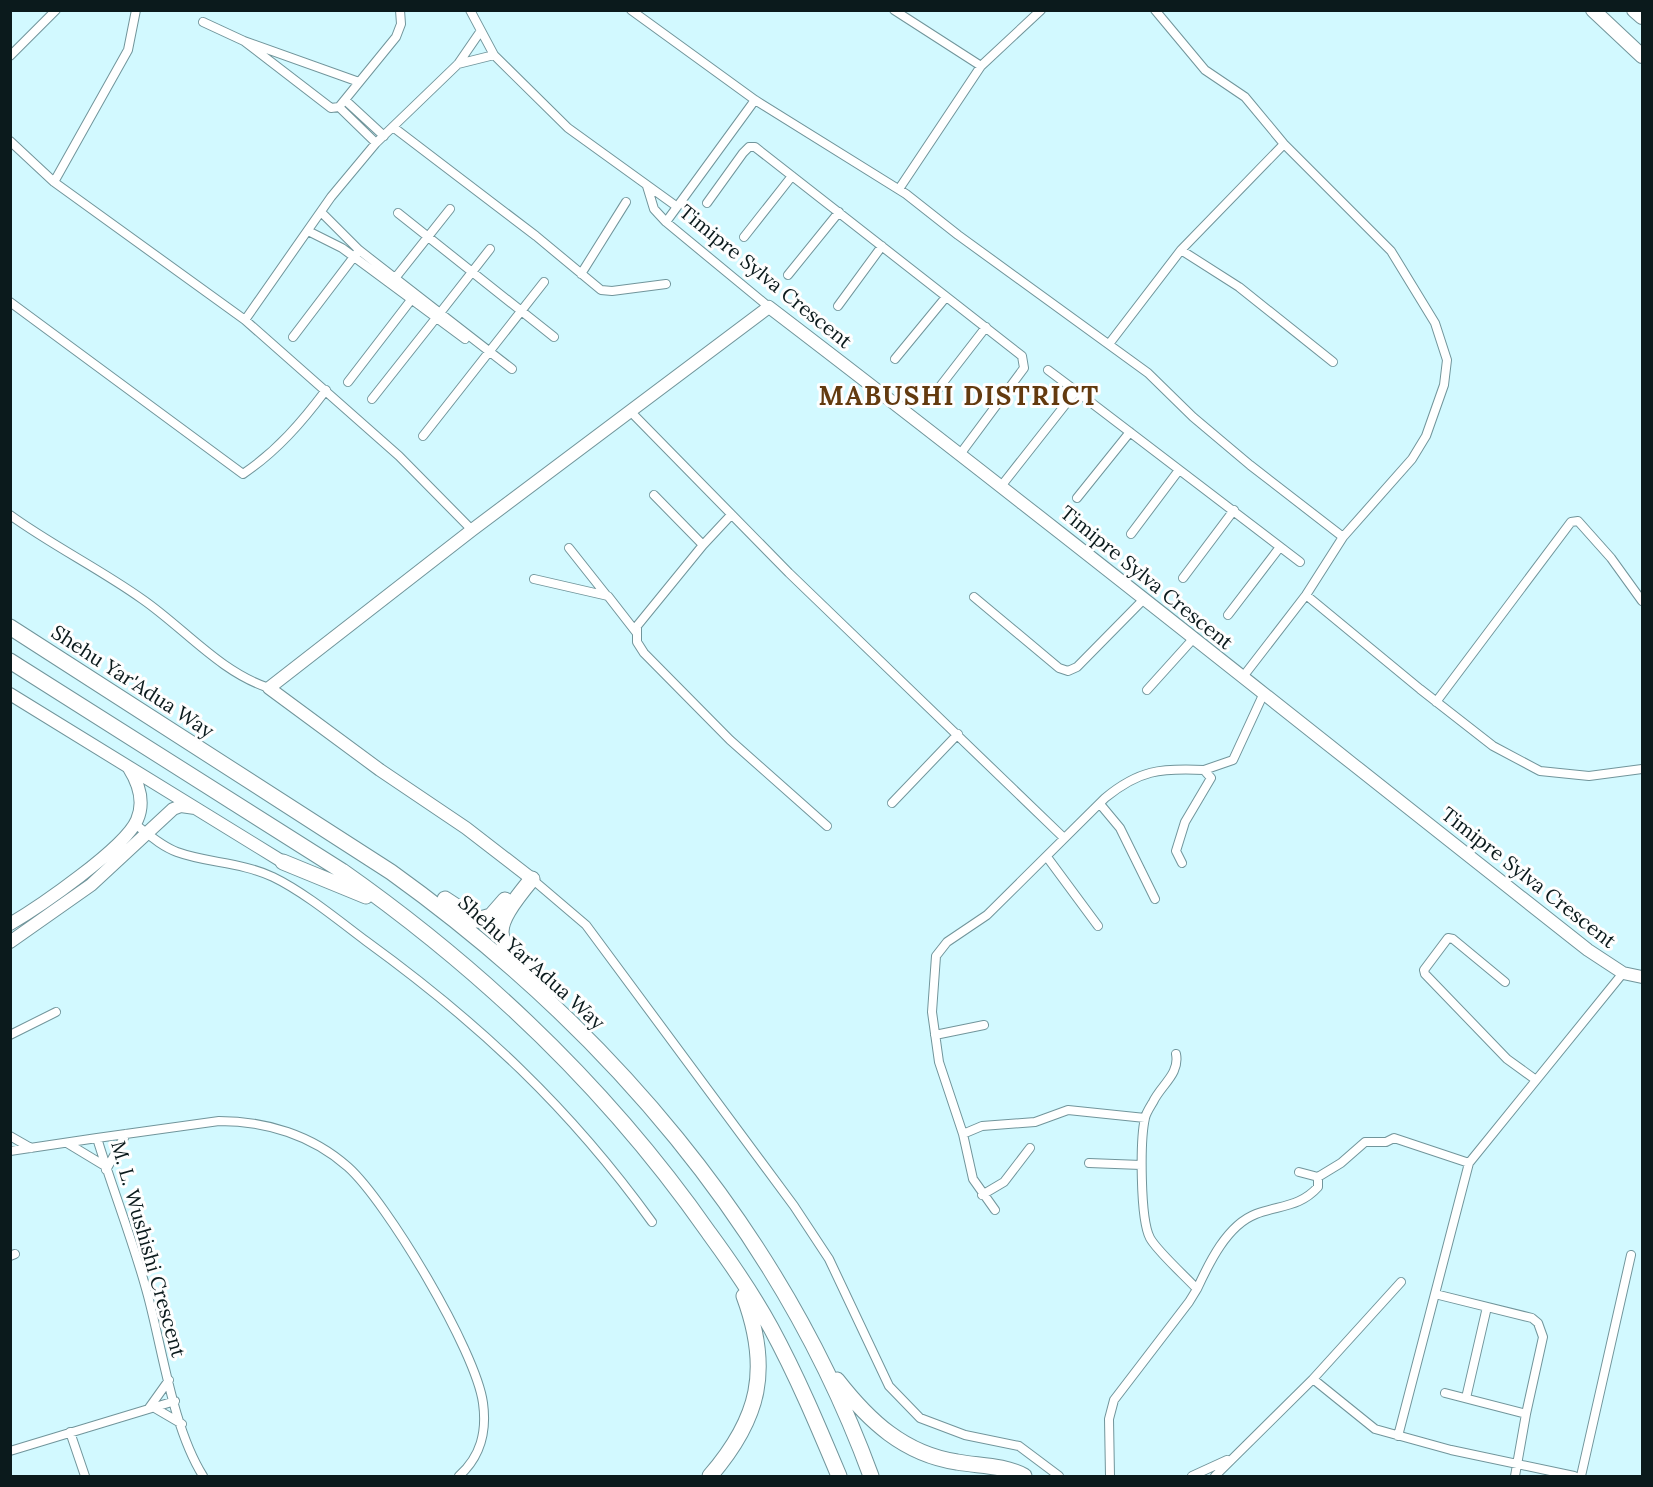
<svg xmlns="http://www.w3.org/2000/svg" width="1653" height="1487" viewBox="0 0 1653 1487" font-family="Lora,serif">
	<rect width="100%" height="100%" fill="#d2f9ff"/>
	<g fill="none" stroke-linecap="round" stroke-linejoin="round">
		<defs>
			<path id="street" d="M470 10 494 55 568 128 676 206
				M631 10 755 100 906 194 958 235 1148 373 1193 417 1250 465 1343 537
				M894 10 981 66
				M1155 10 1205 70 1245 97 1284 144 1391 251 1435 323 1447 360 1444 385 1426 436 1412 459 1343 537 1306 595 1242 678
				M203 22 244 41 359 82
				M244 41 331 108 339 107 376 143
				M10 56 56 10
				M458 64 494 55
				M345 100 384 136
				M339 107 396 37 401 24 400 10
				M393 127 536 236 601 290 612 291 666 284
				M10 141 54 182 245 320 399 456 472 530
				M54 182 128 50 136 10
				M647 186 654 209 666 222 769 307
				M899 189 981 66 1041 10
				M707 203 743 153 749 147H755L1022 356 1024 368 961 453
				M321 212 359 250 512 369
				M398 213 554 337
				M666 222 755 100
				M308 231 342 248 465 339
				M744 237 792 176
				M1181 250 1239 287 1333 362
				M581 274 626 202
				M788 275 839 212
				M396 277 450 209
				M10 302 243 474C277 451 302 422 326 390
				M838 306 882 246
				M440 313 490 249
				M245 320 331 197 376 143 458 64 480 32
				M293 337 356 254
				M1109 344 1181 250 1284 144
				M895 359 946 297
				M1048 370 1076 391
				M348 382 411 300
				M935 393 986 327
				M372 399 436 318
				M630 411 789 573 1064 838
				M423 436 544 282
				M1002 485 1076 391 1300 562
				M654 495 703 545
				M1077 498 1130 432
				M10 515C53 546 100 569 142 599 184 628 220 672 269 688
				M731 515 703 545 637 626V642L644 653 730 740 827 826
				M1131 534 1179 470
				M569 548 607 596
				M1183 578 1234 510
				M534 579 608 596 636 632
				M1306 595 1420 689 1493 746 1540 771 1589 776 1642 769
				M974 597 1059 668 1068 671 1077 667 1144 599
				M1228 615 1280 547
				M1147 690 1193 639
				M1436 702 1571 522 1578 521 1611 558 1642 601
				M1204 770 1233 760 1263 695
				M892 803 958 734
				M1100 804 1120 828 1155 899
				M135 824C148 834 161 846 177 852 207 863 241 862 273 877 304 892 338 920 366 941 479 1023 570 1108 652 1222
				M1047 857 1098 926
				M532 879 586 925 794 1206 829 1259 889 1386 920 1418 965 1435 1019 1446 1059 1476
				M1505 982 1453 939 1448 938 1424 970 1425 974 1507 1059 1536 1080
				M10 1035 56 1012
				M935 1035 984 1025
				M1145 1118 1068 1110 1035 1122 982 1126 963 1134 939 1062 932 1012 936 956 947 942 987 915 1105 798C1139 770 1160 768 1204 770L1211 778 1185 822 1176 851 1182 863
				M963 1134 973 1179 995 1210
				M10 1136 31 1148
				M67 1143 105 1166
				M10 1151 97 1138
				M1089 1163 1141 1165
				M106 1170 126 1134
				M1318 1177 1341 1163 1365 1142H1386L1394 1138 1469 1163 1623 973
				M982 1195 1004 1182 1030 1148
				M10 1256 15 1254
				M1197 1289C1209 1263 1227 1225 1256 1214 1280 1205 1300 1207 1318 1187V1177L1299 1172
				M1435 1294 1532 1318 1538 1323 1543 1337 1526 1414 1515 1476
				M1313 1379 1401 1282
				M1445 1393 1526 1414
				M1466 1398 1487 1307
				M153 1407 182 1424
				M149 1408 169 1380
				M70 1432 85 1476
				M1398 1436 1469 1163
				M10 1451 175 1401
				M203 1476C173 1428 163 1352 148 1296 134 1243 113 1191 97 1138L219 1121C266 1121 312 1135 348 1167 387 1202 476 1351 483 1403 487 1432 481 1456 459 1476
				M1110 1476 1109 1419 1114 1400 1189 1302 1197 1289C1185 1276 1157 1251 1150 1238 1140 1219 1140 1140 1145 1118 1146 1113 1150 1107 1153 1102 1161 1085 1180 1074 1176 1054
				M1192 1476 1227 1460
				M1215 1476 1313 1379 1375 1429 1451 1450 1574 1476
				M1581 1476 1631 1255"/>
			<path id="secondary" d="M10 694 283 862
				M532 879 466 828 380 770 269 688 472 530 769 307C1045 518 1315 735 1588 950L1623 973 1642 977
				M10 924C39 907 125 848 137 820 145 802 139 784 129 768
				M10 942 91 885 173 809 181 806 195 808"/>
			<path id="primary" d="M1593 10 1642 56
				M1634 10 1642 17"/>
			<path id="highway" d="M10 627 391 872C604 1025 780 1228 871 1476
				M10 661 342 871C484 971 609 1090 709 1233 731 1263 753 1295 771 1328 797 1376 818 1426 839 1476
				M283 862 366 896
				M532 879C478 944 501 939 552 990
				M445 899 477 920 491 916 505 900
				M837 1380C869 1421 904 1454 957 1462 979 1466 1004 1465 1024 1476
				M710 1476C760 1418 771 1369 744 1296"/>
		</defs>
		<!-- street casing -->
		<use href="#street" stroke="#71959b" stroke-width="10"/>
		<!-- secondary casing -->
		<use href="#secondary" stroke="#71959b" stroke-width="14"/>
		<!-- primary casing -->
		<use href="#primary" stroke="#71959b" stroke-width="16"/>
		<!-- highway casing -->
		<use href="#highway" stroke="#71959b" stroke-width="17"/>
		<!-- street -->
		<use href="#street" stroke="#fff" stroke-width="8"/>
		<!-- secondary -->
		<use href="#secondary" stroke="#fff" stroke-width="12"/>
		<!-- primary -->
		<use href="#primary" stroke="#fff" stroke-width="14"/>
		<!-- highway -->
		<use href="#highway" stroke="#fff" stroke-width="15"/>
	</g>
	<g text-anchor="middle" dominant-baseline="central" stroke-width="6" stroke-linejoin="round" paint-order="stroke">
		<!-- street labels -->
		<g font-size="20" fill="#0b1a1c" stroke="#fefefe">
			<text transform="translate(766 276) rotate(39)">Timipre Sylva Crescent</text>
			<text transform="translate(1147 577) rotate(39)">Timipre Sylva Crescent</text>
			<text transform="translate(133 681) rotate(33)">Shehu Yar'Adua Way</text>
			<text transform="translate(1529 877) rotate(38)">Timipre Sylva Crescent</text>
			<text transform="translate(532 962) rotate(42)">Shehu Yar'Adua Way</text>
			<text transform="translate(149 1249) rotate(74)">M. L. Wushishi Crescent</text>
		</g>
		<!-- district labels -->
		<g font-size="26" font-weight="bold" letter-spacing="1.5" fill="#633a0f" stroke="#fefefe">
			<text x="959" y="395">MABUSHI DISTRICT</text>
		</g>
	</g>
	<!-- border -->
	<rect width="1653" height="1487" fill="none" stroke="#0b1a1c" stroke-width="24"/>
</svg>
